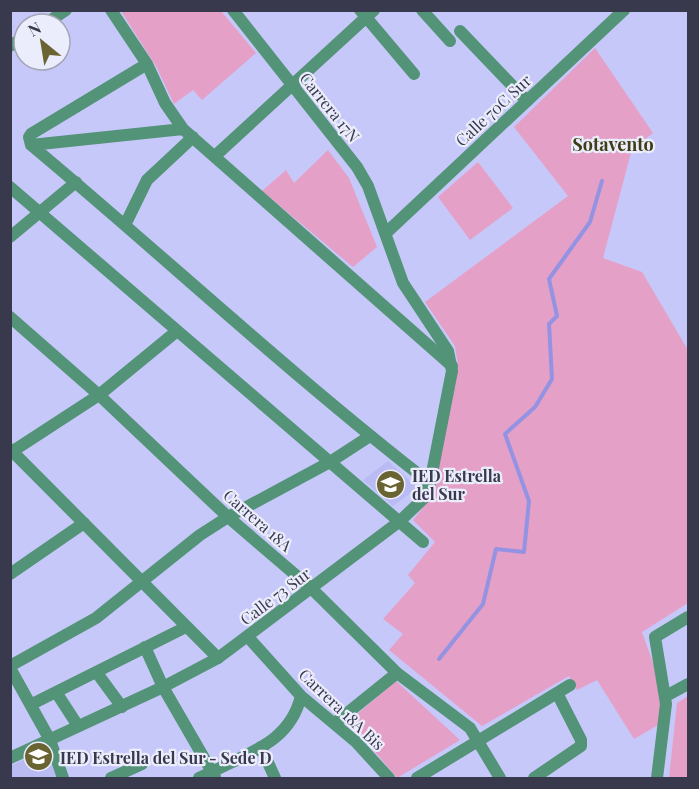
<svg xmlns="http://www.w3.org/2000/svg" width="699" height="789" viewBox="0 0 699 789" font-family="'Playfair Display',serif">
	<rect width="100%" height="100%" fill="#c7c8fa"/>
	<!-- built -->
	<path fill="#babbf3" d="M388 461 418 488 393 506 363 480Z
		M47 749 57 778H11L10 766Z"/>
	<!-- green -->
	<path fill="#e4a0c7" d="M121 11H221L256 53 202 100 193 90 174 104 157 68Z
		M595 48 653 133 632 149 603 258 642 272 688 350V603L642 632C654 667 666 688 658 725L634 739 597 680 577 690 569 676 482 726 389 650 403 634 383 619 415 583 408 575 435 542 413 520 431 498 458 366 455 346 425 302 568 196 514 127Z
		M328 150 349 178 377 247 353 267 262 191 286 170 294 183Z
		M478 162 513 208 470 240 438 197Z
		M396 681 460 740 397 778 349 721Z
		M688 696V778H669L677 703Z"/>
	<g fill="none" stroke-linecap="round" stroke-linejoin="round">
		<!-- stream -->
		<path stroke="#9493e3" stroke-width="4" d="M439 659 483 604 496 549 524 552 529 501 505 434 535 407 552 379 549 324 557 316 549 279 590 222 602 181"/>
		<!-- minor -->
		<path stroke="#539377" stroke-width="12" d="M111 10 147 64 165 103 183 129 452 366
			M360 10 414 74
			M422 10 450 41
			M45 24 66 10
			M460 31 527 101
			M10 46 24 37
			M147 64 31 134 29 137 31 145C165 257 292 376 430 483
			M31 145 183 129
			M215 156 374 10
			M10 187 423 542
			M125 225 147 180 193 137
			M10 237 76 182
			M10 317 99 395 228 517 312 589 397 673 470 728 500 778
			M10 449 218 658
			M13 451 99 395 177 331
			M10 574 84 523
			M145 647 163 687
			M10 666 96 618 200 535 228 517 330 462 370 436
			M10 668 50 740 63 778
			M97 673 122 707
			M56 692 78 726
			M666 696 688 684
			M32 704 186 627
			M335 723 397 673
			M261 747 275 778
			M111 778 142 764
			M199 778 212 772
			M417 778 570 685
			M534 778 581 746V740L557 693
			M657 778 666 704 655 637 688 617"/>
		<!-- tertiary -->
		<path stroke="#539377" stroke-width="12" d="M386 233 624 10
			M248 637 301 696 356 742 389 778
			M163 687 215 777
			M10 758 163 687 218 658 400 521 423 499 430 483 452 371 448 351 403 283 368 186 357 167 233 10
			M212 772C250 752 290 742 301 696"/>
	</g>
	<!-- icons -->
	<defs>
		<symbol id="school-disc" viewBox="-11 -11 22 22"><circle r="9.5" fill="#696431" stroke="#ecedfc"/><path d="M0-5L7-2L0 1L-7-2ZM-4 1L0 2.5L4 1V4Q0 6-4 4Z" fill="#fff"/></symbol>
	</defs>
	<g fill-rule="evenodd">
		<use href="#school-disc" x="374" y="468" width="33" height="33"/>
		<use href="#school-disc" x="22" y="740" width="33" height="33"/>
	</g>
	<g text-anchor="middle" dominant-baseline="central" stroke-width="4.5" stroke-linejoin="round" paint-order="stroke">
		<!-- street labels -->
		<g font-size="16" fill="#39394d" stroke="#ecedfc">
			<text transform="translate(330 107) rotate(51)">Carrera 17N</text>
			<text transform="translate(493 110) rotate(-43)">Calle 70C Sur</text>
			<text transform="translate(258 520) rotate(41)">Carrera 18A</text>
			<text transform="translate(275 596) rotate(-37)">Calle 73 Sur</text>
			<text transform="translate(342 709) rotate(43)">Carrera 18A Bis</text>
		</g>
		<!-- poi labels -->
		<g font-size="16" font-weight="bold" fill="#39394d" stroke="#ecedfc" text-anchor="start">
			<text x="412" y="475">IED Estrella<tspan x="412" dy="18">del Sur</tspan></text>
			<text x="60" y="757">IED Estrella del Sur - Sede D</text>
		</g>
		<!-- neighbourhood labels -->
		<g font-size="18" font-weight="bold" fill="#403c13" stroke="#ecedfc">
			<text x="613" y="144">Sotavento</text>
		</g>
	</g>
	<!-- border -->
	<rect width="699" height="789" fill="none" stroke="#39394d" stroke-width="24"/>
	<!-- north arrow -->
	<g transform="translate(42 42) rotate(330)"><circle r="28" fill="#ecedfc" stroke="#a4a5b6" stroke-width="1.5"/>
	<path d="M0-4.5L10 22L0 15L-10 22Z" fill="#696431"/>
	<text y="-9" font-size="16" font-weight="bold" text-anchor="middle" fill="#39394d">N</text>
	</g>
</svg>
